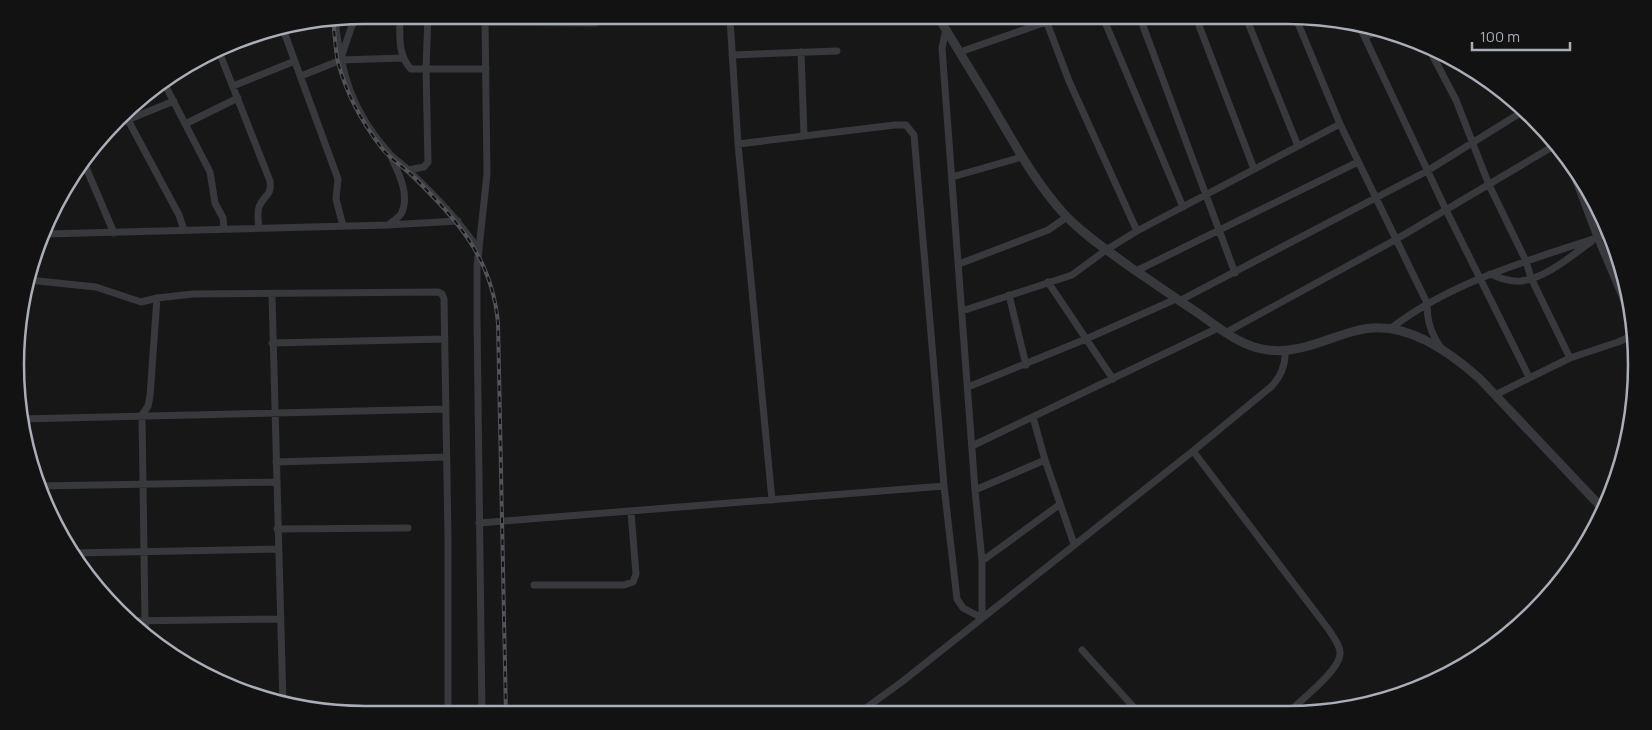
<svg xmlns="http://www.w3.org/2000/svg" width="1652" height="730" viewBox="0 0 1652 730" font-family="Manrope,sans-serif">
	<rect width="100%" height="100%" fill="#171718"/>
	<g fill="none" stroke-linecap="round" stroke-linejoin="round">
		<!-- minor -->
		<path stroke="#38393d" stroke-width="7" d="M400 15C400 33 397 55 411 69H486
			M445 15 485 22
			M1044 15 1069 81 1137 231
			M1102 15 1183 207
			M1139 15 1235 273
			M1195 15 1254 169
			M1245 15 1298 146
			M1295 16 1340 124 1427 303C1427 322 1431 333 1441 348
			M730 19 738 144 772 500
			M335 20C341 74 352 111 388 152 394 159 402 164 408 170 434 195 460 221 479 251
			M1358 23 1446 210 1529 377
			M283 29 338 179 336 199 343 226
			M1365 37 1381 30
			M1427 45 1456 100 1489 185 1526 261 1531 278 1570 358
			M218 49 270 181C272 197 264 194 259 207 257 213 258 221 259 228
			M801 52 804 135
			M960 52 1066 15
			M732 55 837 51
			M341 58 351 28 357 16
			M301 76 341 60 403 58
			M163 81 210 172 215 203 223 218 224 229
			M233 86 295 61
			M128 120 179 215 184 230
			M185 124 238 98
			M115 125 174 101
			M738 144 895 125H906L914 135 944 486 957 599 963 608 982 618V561L975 490 942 48 946 29
			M1567 157 1597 237 1633 322
			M84 163 114 233
			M408 170 424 167 428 162 426 69 428 15
			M952 177 1022 157
			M388 225C392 222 398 218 401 214 410 197 400 175 392 159
			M45 234 387 225 458 221
			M959 264 1048 230 1067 217
			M1136 271 1358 162
			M1490 274C1500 278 1510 282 1521 281 1546 278 1571 256 1591 242
			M28 280 96 287 141 302 157 298 193 294 438 292 442 294 444 299 448 537V715
			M1048 282 1113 379
			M272 295 283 704
			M1009 295 1026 365
			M1179 301 1427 171 1525 110
			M962 311 1072 275 1106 250 1137 231 1340 124
			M1390 329C1455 279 1535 259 1611 233
			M1225 333 1395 240 1557 144
			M272 343 444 339
			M968 387 1086 339 1176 299
			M1495 395 1570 358 1618 342 1634 335
			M1033 417 1045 460 1074 544
			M20 419 446 409
			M972 446 1218 328
			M1193 451 1329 630C1333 637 1341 646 1340 654 1339 671 1301 700 1289 712
			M276 462 447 457
			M38 486 277 482
			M975 490 1045 460
			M479 523 944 486
			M277 529 408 528
			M73 553 278 549
			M982 561 1059 505
			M534 585H624L633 582 636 574 631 512
			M129 621 280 619
			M147 636 145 621 142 415 148 406 150 396 157 298
			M1082 650 1139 713
			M859 713 903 681 1193 451 1272 386C1281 376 1286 365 1285 351
			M482 715 477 319V267L487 174 485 22 595 23 605 20 899 15"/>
		<!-- tertiary -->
		<path stroke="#38393d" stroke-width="9" d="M937 15C954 43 971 71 988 99 1012 139 1033 180 1065 215 1085 236 1110 252 1133 269 1153 282 1172 296 1192 309 1215 324 1239 347 1268 350 1299 354 1325 339 1355 331 1401 317 1448 350 1480 379L1604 510"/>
		<defs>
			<path id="rail" d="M333 20C335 34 335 49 338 62 346 93 362 122 381 147 389 158 402 166 412 175 457 220 492 257 498 323L506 715"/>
		</defs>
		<!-- rail casing -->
		<use href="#rail" stroke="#515358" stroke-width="4"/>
		<!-- rail -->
		<use href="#rail" stroke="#121213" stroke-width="2" stroke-dasharray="5.5" stroke-linecap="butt"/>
	</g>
	<!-- crop -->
	<path d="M0 0H1652V730H0ZM365 24H1287A341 341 0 0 1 1628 365V365A341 341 0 0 1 1287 706H365A341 341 0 0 1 24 365V365A341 341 0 0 1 365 24Z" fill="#121213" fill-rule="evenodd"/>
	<path fill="none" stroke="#aaaeb7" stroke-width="2.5" d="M365 24H1287A341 341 0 0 1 1628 365V365A341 341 0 0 1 1287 706H365A341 341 0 0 1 24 365V365A341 341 0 0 1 365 24Z"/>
	<!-- scale -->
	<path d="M1472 42v8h98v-8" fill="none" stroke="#aaaeb7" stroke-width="2.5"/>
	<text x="1480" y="42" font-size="15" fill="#aaaeb7" stroke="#121213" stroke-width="4" paint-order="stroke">100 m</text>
</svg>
